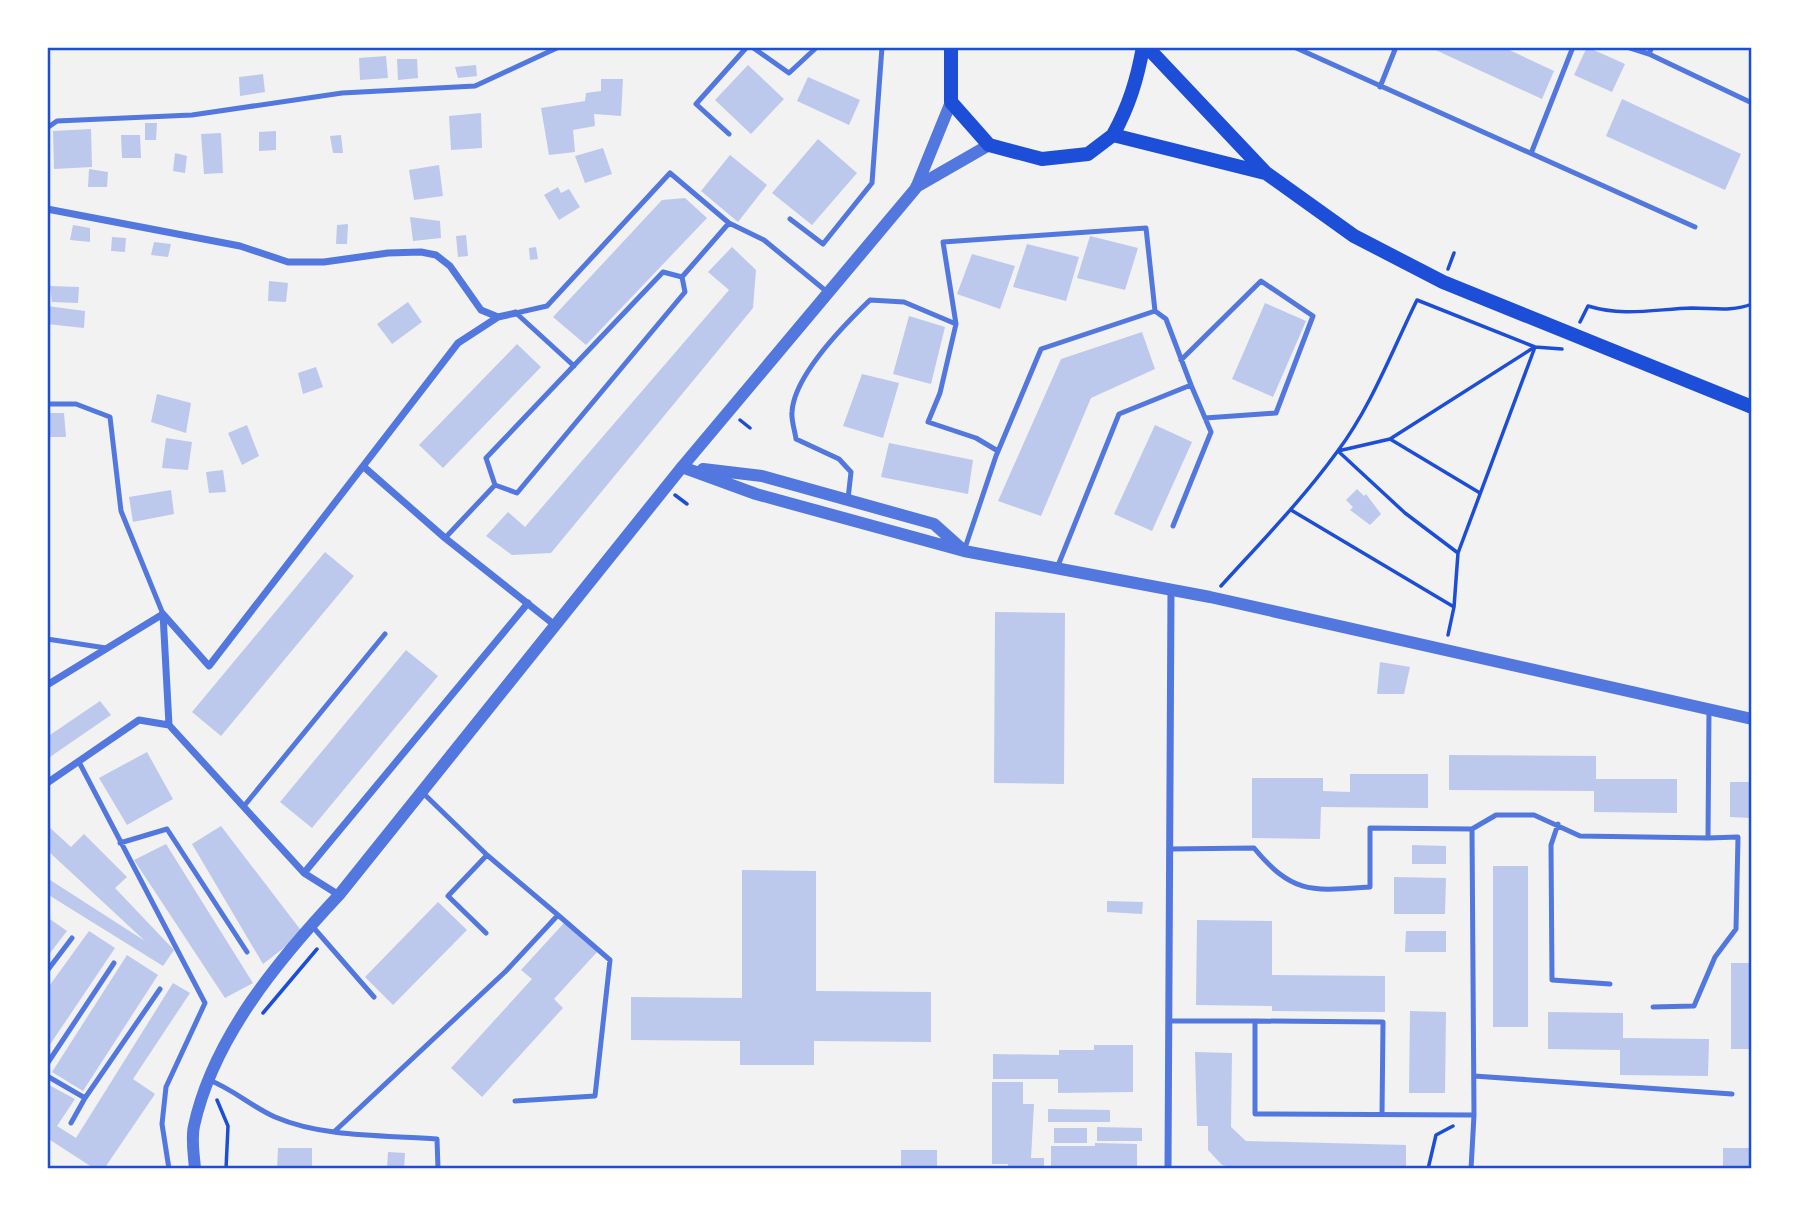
<svg xmlns="http://www.w3.org/2000/svg" width="1799" height="1216" viewBox="0 0 1799 1216" font-family="'Fira Sans',sans-serif">
	<rect width="100%" height="100%" fill="#f2f2f2"/>
	<!-- building -->
	<path fill="#bdc9ec" d="M1429 47H1503L1554 71 1542 99Z
		M1587 47 1625 64 1612 92 1574 75Z
		M386 56 388 78 360 80 359 58Z
		M397 59H417L418 78 398 80Z
		M476 65 477 76 458 78 455 67Z
		M748 65 784 99 751 134 715 100Z
		M263 74 265 92 240 96 239 77Z
		M808 77 860 100 849 125 797 101Z
		M601 79H623L621 116 594 114 595 126 573 130 575 152 549 155 541 108 585 101 586 93 601 91Z
		M1622 99 1741 154 1725 190 1606 136Z
		M481 113 482 148 451 150 449 116Z
		M145 123H157L156 140H145Z
		M91 129 92 167 54 169 53 131Z
		M276 131V150L259 151V132Z
		M221 133 223 173 204 174 201 134Z
		M121 135H140L141 158H122Z
		M341 135 343 153H333L330 136Z
		M818 139 857 173 812 225 772 193Z
		M603 148 612 174 585 183 575 156Z
		M175 153 187 156 185 173 173 171Z
		M730 155 767 185 738 222 701 191Z
		M439 165 443 196 414 200 409 170Z
		M89 169 108 172 107 187H88Z
		M558 187 561 193 569 189 580 207 559 220 544 195Z
		M685 198 707 218 586 345 553 317 662 200Z
		M410 217 440 221 441 238 413 241Z
		M348 224 347 244H336L337 225Z
		M73 225 90 228V242L70 240Z
		M466 235 468 256 458 257 456 236Z
		M1090 236 1138 248 1125 290 1077 278Z
		M112 237 126 238 125 252 111 251Z
		M154 242 171 244 168 257 151 255Z
		M1027 244 1079 257 1066 301 1013 287Z
		M536 247 538 259 530 260 529 248Z
		M732 247 756 270 753 308 551 553 512 555 486 536 508 512 525 527 729 290 708 272Z
		M972 254 1015 266 1000 309 957 294Z
		M269 281 288 283 286 302 268 301Z
		M50 286 79 287 78 303 52 302Z
		M408 302 422 322 392 344 377 324Z
		M1265 303 1306 321 1273 397 1232 379Z
		M47 306 85 311 84 328 47 324Z
		M909 316 945 327 931 384 893 374Z
		M1142 332 1155 369 1091 398 1041 516 998 501 1061 359Z
		M517 344 541 367 443 468 419 445Z
		M316 367 323 387 303 394 298 373Z
		M862 374 899 383 883 438 843 426Z
		M157 394 191 403 186 433 151 422Z
		M47 413H64L66 437H47Z
		M247 425 259 456 242 465 228 433Z
		M1155 425 1192 442 1152 531 1114 514Z
		M166 438 192 442 188 470 162 468Z
		M889 443 973 460 968 494 881 477Z
		M223 470 226 492 209 493 206 472Z
		M1357 489 1364 496 1366 494 1381 514 1370 525 1350 510 1353 507 1346 500Z
		M171 490 174 514 133 522 129 497Z
		M325 552 354 576 221 736 192 712Z
		M995 612 1065 613 1064 784 994 783Z
		M406 650 438 676 312 828 280 802Z
		M1380 662 1410 667 1404 694H1377Z
		M100 701 111 715 47 759V737Z
		M147 752 173 799 127 825 99 778Z
		M1449 755 1596 756V779H1677V813L1594 812V791L1449 790Z
		M1350 774H1428V808L1321 807 1320 839 1252 838V778H1323V791L1350 792Z
		M1730 782H1752V818L1730 817Z
		M47 825 71 847 84 834 127 877 115 888 174 950 163 966 47 894V878L145 941 47 850Z
		M221 826 303 933 263 964 192 844Z
		M166 844 253 983 225 998 134 860Z
		M1412 845 1446 846V864H1412Z
		M1493 866H1528V1027H1493Z
		M742 870 816 871V991L931 992V1042L814 1041V1065H740V1041L631 1040V997L742 998Z
		M1394 877 1446 878 1445 914H1394Z
		M1107 901 1143 902 1142 914 1107 912Z
		M438 902 467 930 393 1005 365 977Z
		M47 917 67 931 47 957Z
		M1197 920 1272 921V975L1385 976V1012L1272 1011V1006L1196 1005Z
		M564 923 597 952 554 999 563 1008 482 1097 451 1068 532 979 521 970Z
		M89 931 115 948 47 1049V989Z
		M1406 931H1446V952H1405Z
		M127 955 158 975 83 1091 52 1072Z
		M1731 963H1752V1049H1731Z
		M173 983 190 993 133 1079 155 1094 104 1169H95L47 1138V1084L75 1099 57 1126 76 1138Z
		M1410 1011 1446 1012 1445 1093H1409Z
		M1548 1012 1623 1013V1038L1709 1039 1708 1076 1620 1075V1050L1548 1049Z
		M1094 1045H1133V1092L1058 1093V1079H993V1054L1059 1055V1050H1094Z
		M1195 1052 1232 1053 1231 1127 1246 1141 1406 1145V1169H1245L1222 1165 1208 1150V1126H1197Z
		M992 1082H1023V1104H1034L1031 1158H1044V1169H1008V1164H992Z
		M1048 1109 1110 1110V1122H1048Z
		M1097 1127 1142 1128V1141H1097Z
		M1054 1128H1087V1143H1054Z
		M1095 1143 1137 1144V1169H1051V1146H1095Z
		M278 1148H312V1169H277Z
		M1723 1148H1752V1169H1723Z
		M901 1150H937V1169H901Z
		M388 1152 405 1153 404 1169H387Z"/>
	<g fill="none" stroke-linecap="round" stroke-linejoin="round">
		<!-- path -->
		<path stroke="#1d4ed8" stroke-width="3.5" d="M1448 269 1454 253
			M1580 322 1588 306C1624 317 1656 309 1692 308 1713 308 1732 312 1752 304
			M740 420 750 428
			M1390 439 1480 493
			M1338 451 1390 439 1533 348
			M1338 451 1405 513 1458 553
			M675 495 687 504
			M1291 510 1454 607
			M1221 586C1261 542 1302 500 1337 452 1371 407 1392 351 1417 300L1535 347 1562 349
			M1448 635 1454 607 1458 553 1535 347
			M263 1013 317 949
			M217 1100 228 1126 226 1169
			M1428 1169 1436 1135 1453 1126"/>
		<!-- service -->
		<path stroke="#5277de" stroke-width="5" d="M752 47 789 73 817 47
			M1294 47 1695 227
			M1627 47 1649 54
			M1652 47 1649 54 1752 103
			M1380 87 1396 47
			M47 128 57 121 192 115 342 93 475 86 559 47
			M729 134 696 104 747 47
			M1532 151 1573 47
			M790 219 823 244 872 183 882 47
			M516 313 547 306 670 173 729 223 764 240 826 291
			M516 313 574 366
			M956 324 943 242 1146 228 1155 311
			M1181 360 1261 281 1313 316 1276 413 1205 418
			M47 404H76L110 417 121 511 163 614
			M495 485 486 458 663 272 682 277
			M848 499 851 472 839 459 796 439C795 431 791 420 792 412 794 375 845 324 870 300L904 302 956 324 940 393 928 422 976 438 998 451
			M1173 526 1211 432 1191 385
			M445 538 495 485 517 493 685 292 682 277 729 223
			M964 551 996 456 1041 349 1155 311 1166 319 1191 385 1119 414 1057 568
			M47 639 106 648
			M79 762 205 1003 166 1087 162 1124 169 1169
			M244 806 385 634
			M1558 824 1551 845 1552 980 1610 984
			M120 843 167 829 247 952
			M1170 849 1254 848C1293 895 1312 891 1370 887V828L1472 829 1496 815H1534L1580 836 1708 838 1709 709
			M313 927 374 997
			M486 933 448 896 487 855
			M47 971 72 938
			M1653 1007 1694 1006 1715 957 1736 929 1738 837 1708 838
			M1170 1021H1255V1114L1474 1115
			M1255 1021 1383 1022 1382 1115
			M47 1064 114 963
			M47 1076 85 1098 160 989
			M1474 1076 1732 1094
			M209 1080C233 1089 252 1107 275 1117 324 1138 385 1135 437 1139L438 1169
			M515 1101 595 1096 610 960 558 915
			M71 1123 85 1098
			M335 1131 506 971 558 915 487 855 422 792
			M1471 1169 1474 1115 1472 829"/>
		<!-- minor -->
		<path stroke="#5277de" stroke-width="7" d="M47 209 240 246 288 262H324L388 253 421 252 436 255 450 266 481 310 498 317
			M364 467 445 538 556 626
			M47 685 163 614
			M47 783 139 720 169 725
			M304 873 528 603
			M339 895 304 873 169 725 163 614 209 666 458 343 498 317 516 313
			M1168 1169 1171 589"/>
		<!-- tertiary -->
		<path stroke="#5277de" stroke-width="12" d="M916 187 989 145
			M682 467 756 494 964 551 1210 597 1752 719
			M703 469 762 476 934 524 962 549
			M195 1169C194 1155 191 1139 194 1126 213 1038 279 959 339 895L682 467 916 188 951 102"/>
		<!-- secondary -->
		<path stroke="#1d4ed8" stroke-width="14" d="M951 47V102L989 145 1042 159 1088 154 1113 135 1265 173
			M1147 47 1266 173 1354 236 1443 282 1752 407
			M1113 135C1129 106 1137 80 1143 47"/>
	</g>
	<!-- border -->
	<rect width="1799" height="1216" fill="none" stroke="#ffffff" stroke-width="98"/>
	<rect x="49" y="49" width="1701" height="1118" fill="none" stroke="#1d4ed8" stroke-width="2.5"/>
</svg>
